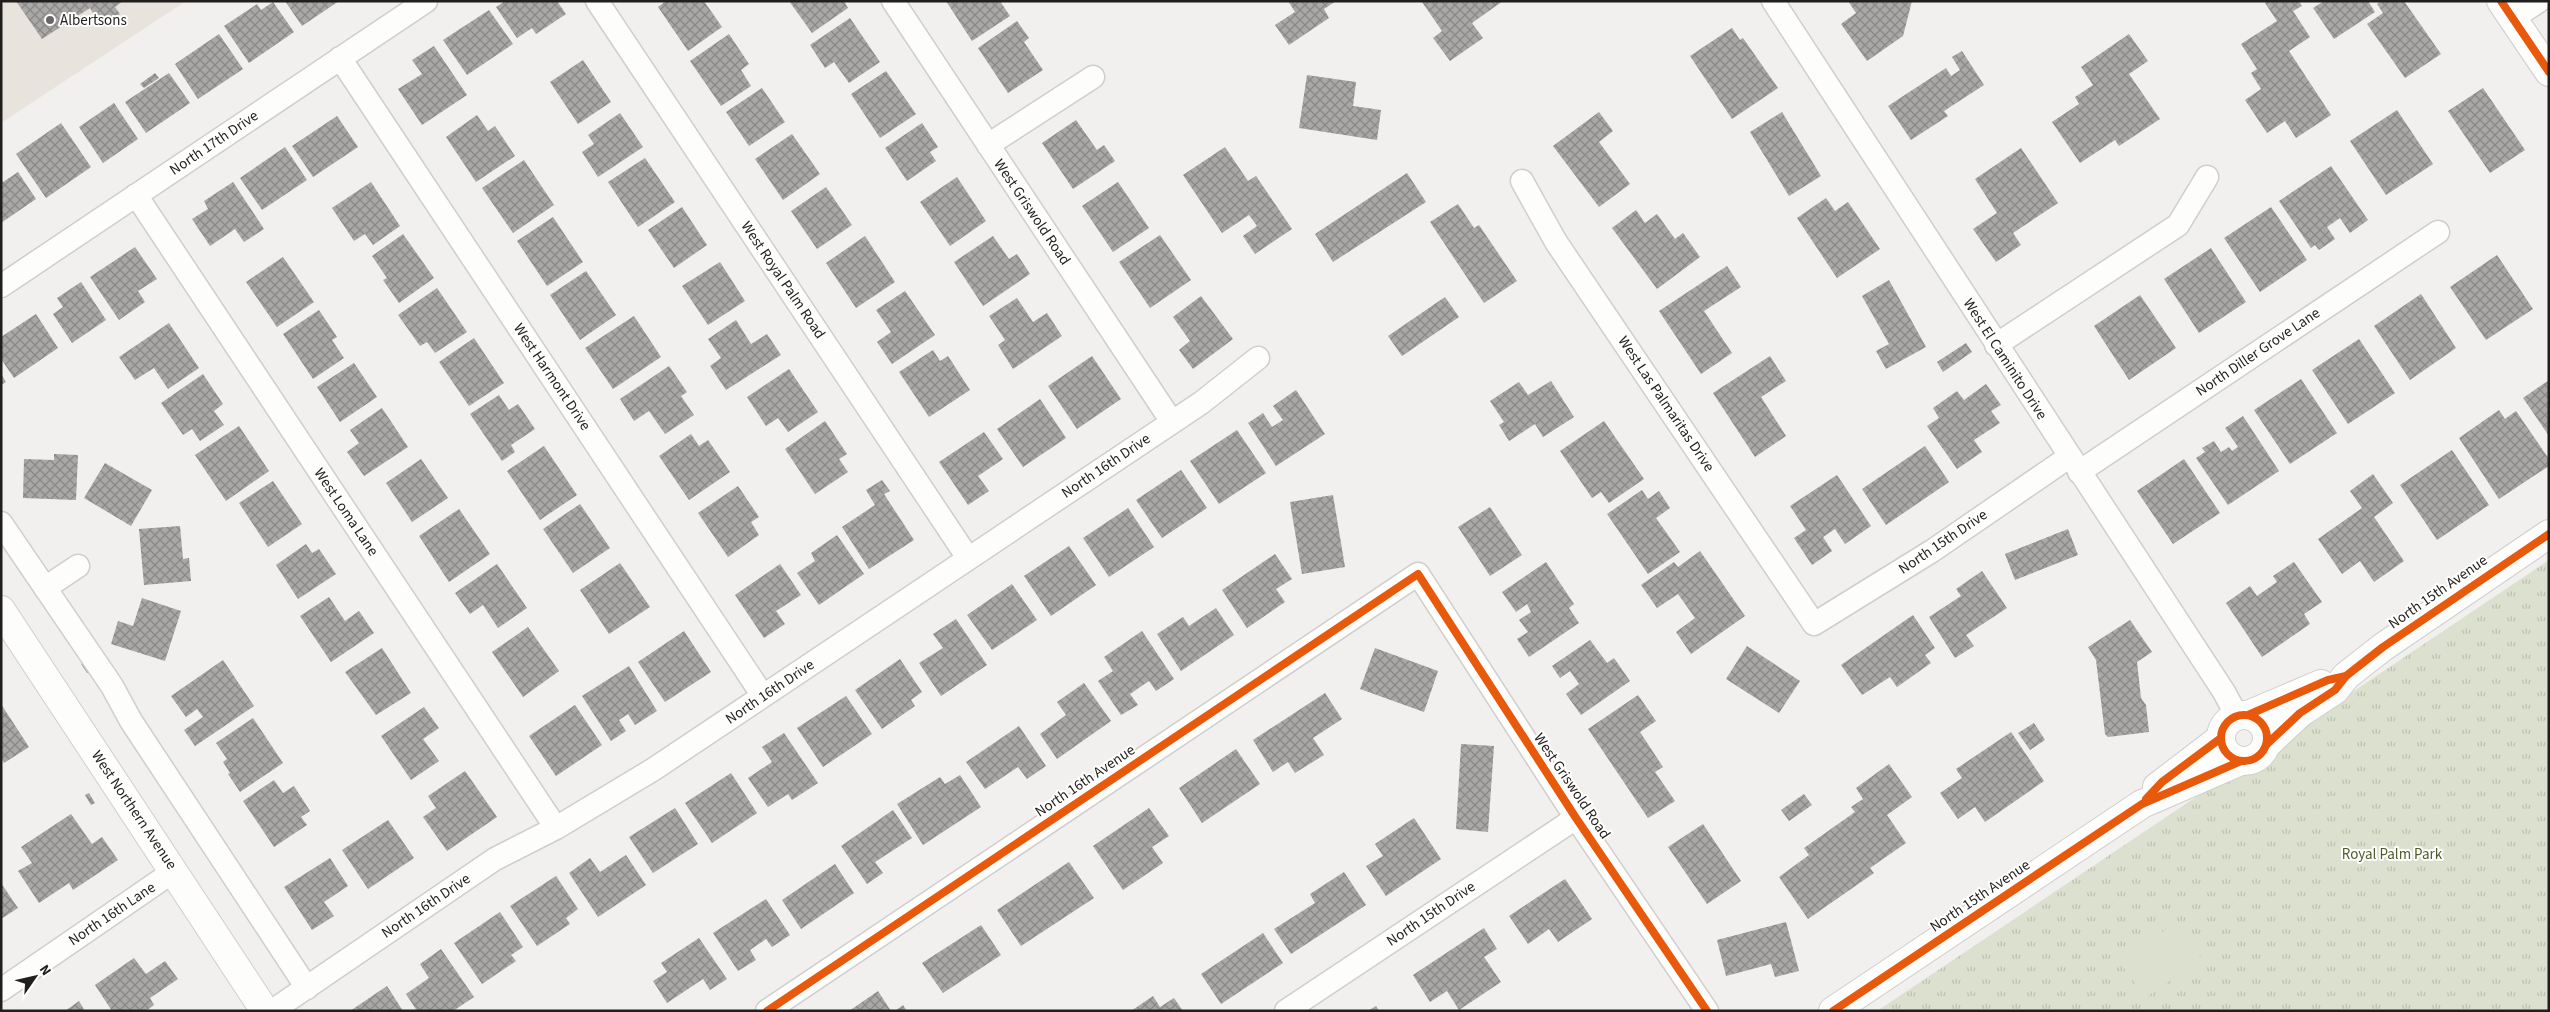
<svg xmlns="http://www.w3.org/2000/svg" width="2550" height="1012" viewBox="0 0 2550 1012" font-family="'Source Sans 3',sans-serif">
	<defs>
		<pattern id="grass-tufts" width="24" height="20" patternUnits="userSpaceOnUse" patternTransform="scale(1.25)"><rect width="24" height="20" fill="#dbe1ce"/><path d="M3 7l-1-3M5 7V3M7 7l1-3M15 17l-1-3M17 17v-4M19 17l1-3" fill="none" stroke="#bcc1b0"/></pattern>
		<pattern id="building-cross-hatch" width="8" height="8" patternUnits="userSpaceOnUse" patternTransform="scale(1.25)"><rect width="8" height="8" fill="#aaa8a7"/><path d="M0 0l8 8M0 8l8-8" fill="none" stroke="#8a8887"/></pattern>
	</defs>
	<rect width="100%" height="100%" fill="#f2f0ee"/>
	<!-- built -->
	<path fill="#e8e3dc" d="M1 1H186L1 123Z"/>
	<!-- grass -->
	<path fill="url(#grass-tufts)" d="M2549 560V1011H1877Z"/>
	<!-- garden -->
	<path fill="#dbe1ce" d="M2177 922 2202 959 2145 998 2119 961Z"/>
	<!-- building -->
	<path fill="url(#building-cross-hatch)" d="M16 1H123L115 7 120 14 101 26 90 8 42 39Z
		M285 1H339L302 26Z
		M505 1H557L566 14 536 34 532 28 517 38 496 7Z
		M666 1H704L722 27 688 51 658 7Z
		M789 1H844L848 8 812 33Z
		M946 1H1000L1010 16 972 41Z
		M1288 1H1336L1324 9 1329 18 1289 45 1275 25 1295 12Z
		M1423 1H1503L1472 23 1483 38 1450 61 1433 38 1442 31 1422 2Z
		M1848 1H1912L1903 36 1867 61 1841 24 1856 13Z
		M2268 1H2299L2302 6 2293 11 2310 37 2289 51 2331 115 2296 138 2285 121 2267 133 2245 100 2261 89 2251 73 2257 69 2241 44 2277 21 2265 3Z
		M2324 1H2368L2375 12 2334 39 2313 8Z
		M2381 1H2404L2441 54 2405 78 2367 24 2383 13 2377 4Z
		M273 2 294 32 249 63 224 26 257 4 261 10Z
		M489 10 513 44 467 75 443 40Z
		M850 18 880 62 849 83 834 62 825 68 810 45Z
		M1017 21 1029 38 1024 42 1043 70 1008 93 978 48Z
		M1732 28 1740 40 1743 38 1778 88 1732 119 1690 56Z
		M219 34 243 69 198 99 175 64Z
		M729 34 749 64 741 70 751 86 721 106 690 61Z
		M2129 34 2148 61 2129 74 2160 119 2119 146 2115 140 2080 163 2052 122 2079 104 2075 97 2093 85 2081 67Z
		M434 46 467 95 422 125 398 89 422 74 412 60Z
		M1962 51 1984 85 1944 111 1948 116 1911 140 1888 106 1946 68 1951 76 1960 70 1952 57Z
		M583 60 611 102 578 124 550 82Z
		M886 71 916 114 880 138 851 94Z
		M155 73 159 78 144 88 140 84Z
		M169 73 190 103 146 133 125 102Z
		M1307 75 1356 82 1353 106 1381 110 1377 140 1299 128Z
		M762 88 785 122 749 146 726 112Z
		M2483 88 2525 150 2490 173 2448 111Z
		M114 103 138 139 103 163 79 127Z
		M2397 110 2433 164 2386 195 2350 141Z
		M1599 112 1613 131 1599 142 1630 184 1599 207 1553 146Z
		M1782 112 1821 176 1789 196 1750 132Z
		M620 113 643 147 598 177 582 152 594 144 588 135Z
		M477 115 488 131 495 126 515 156 476 182 446 137Z
		M337 116 358 147 313 177 292 146Z
		M1076 120 1097 150 1104 145 1115 161 1073 189 1042 143Z
		M61 123 91 167 46 198 16 154Z
		M922 123 938 147 930 152 936 161 907 181 885 148Z
		M792 134 820 174 783 200 755 159Z
		M285 147 307 180 262 210 240 178Z
		M1225 147 1248 181 1256 176 1292 229 1255 254 1243 236 1257 226 1249 215 1222 233 1183 175Z
		M2021 148 2058 203 2013 233 2021 245 1996 262 1973 229 1997 213 1975 179Z
		M645 158 675 202 638 227 608 182Z
		M524 160 554 205 513 233 482 188Z
		M2331 166 2368 220 2350 233 2340 218 2327 227 2335 239 2319 250 2315 245 2311 248 2279 201Z
		M18 172 36 199 1 223V179L3 182Z
		M1407 173 1426 202 1333 262 1315 234Z
		M957 177 986 221 950 246 920 202Z
		M233 182 264 229 244 242 235 229 210 246 192 219 208 209 204 201Z
		M371 182 400 226 373 245 365 234 354 241 332 208Z
		M1118 182 1149 228 1113 252 1082 206Z
		M826 187 852 225 817 249 791 211Z
		M1826 198 1835 211 1848 202 1880 249 1837 278 1797 218Z
		M1458 204 1474 228 1479 225 1517 281 1484 303 1430 222Z
		M682 207 707 245 674 268 648 230Z
		M2271 207 2307 260 2260 292 2224 238Z
		M1636 210 1645 223 1657 214 1675 239 1683 233 1700 257 1657 289 1612 228Z
		M553 217 583 262 547 286 517 241Z
		M403 234 434 278 399 303 383 280 387 278 372 256Z
		M1160 235 1191 280 1150 308 1119 262Z
		M865 236 895 282 856 308 826 263Z
		M993 236 1009 259 1017 254 1030 274 983 306 954 262Z
		M135 247 157 279 138 291 145 302 119 320 90 277Z
		M2211 248 2246 302 2199 333 2164 279Z
		M2497 255 2533 309 2486 340 2450 287Z
		M283 257 314 302 277 327 246 282Z
		M720 262 745 301 708 325 682 286Z
		M1727 266 1741 287 1704 311 1732 353 1701 374 1659 311Z
		M586 271 616 315 580 340 550 295Z
		M1889 280 1926 347 1886 369 1876 351 1889 344 1862 296Z
		M81 282 106 320 72 343 53 314 63 307 57 298Z
		M437 288 467 332 435 353 427 342 420 346 398 315Z
		M905 291 935 335 892 364 877 342 891 332 876 310Z
		M2421 294 2456 348 2410 380 2374 326Z
		M2140 295 2176 348 2129 380 2094 326Z
		M1201 296 1233 339 1193 369 1179 350 1190 341 1173 317Z
		M1445 297 1459 317 1402 356 1388 336Z
		M1017 298 1033 322 1047 313 1062 336 1013 369 998 345 1005 340 989 316Z
		M319 310 337 337 332 340 344 358 313 379 283 334Z
		M36 314 58 348 14 378 1 359V337Z
		M634 316 661 357 613 389 585 348Z
		M736 320 751 344 767 334 781 355 726 390 710 366 721 358 708 339Z
		M169 323 199 368 168 389 154 368 135 380 119 357Z
		M474 338 504 383 469 406 439 362Z
		M2359 339 2395 393 2348 424 2312 370Z
		M1966 343 1972 352 1943 372 1937 362Z
		M933 350 940 361 948 356 970 390 929 417 899 372Z
		M1092 356 1121 399 1077 429 1048 386Z
		M1770 356 1786 381 1761 397 1786 436 1755 457 1713 393Z
		M354 363 377 397 340 422 317 387Z
		M669 366 687 392 681 396 694 415 665 434 649 411 634 421 620 399Z
		M789 369 818 412 788 432 778 418 766 426 747 397Z
		M1 374 6 382 1 385Z
		M203 374 223 404 214 411 224 425 200 441 192 429 183 435 161 403Z
		M2301 379 2337 433 2290 464 2254 410Z
		M2549 380V436L2523 398Z
		M1551 381 1574 417 1543 437 1535 424 1509 441 1499 425 1504 422 1490 401 1519 382 1528 395Z
		M1986 384 2001 405 1991 411 2000 423 1974 440 1982 452 1957 469 1927 426 1939 418 1933 408 1957 391 1964 400Z
		M1296 390 1325 434 1276 466 1248 423 1263 413 1272 427 1283 420 1273 406Z
		M499 395 509 410 518 404 535 429 511 445 515 452 502 461 470 414Z
		M1040 399 1066 438 1023 467 997 429Z
		M382 408 408 447 364 476 347 452 359 443 350 430Z
		M2499 410 2505 419 2516 411 2549 459V466L2499 499 2459 438Z
		M2243 416 2279 471 2228 505 2196 458 2205 452 2202 448 2214 441 2221 452 2229 447 2232 451 2238 447 2225 428Z
		M825 421 847 454 839 459 848 472 815 494 785 449Z
		M1604 421 1644 479 1609 503 1601 492 1592 498 1560 451Z
		M239 426 269 471 226 501 195 455Z
		M1237 430 1266 473 1219 504 1190 461Z
		M984 432 1003 459 978 476 989 491 968 505 939 462Z
		M691 434 699 446 708 440 730 472 689 500 659 456Z
		M544 446 577 495 540 520 507 471Z
		M1925 446 1949 482 1886 525 1862 489Z
		M2452 450 2489 505 2437 540 2400 485Z
		M54 454 78 455 76 500 23 498 24 459 54 460Z
		M421 459 448 498 412 522 386 483Z
		M2184 459 2220 513 2173 544 2137 491Z
		M105 463 152 490 131 526 84 498Z
		M1181 470 1207 508 1162 538 1136 500Z
		M2373 474 2393 503 2374 517 2404 561 2374 582 2360 561 2342 574 2318 539 2362 508 2350 491Z
		M1837 475 1871 526 1845 544 1835 529 1823 537 1832 551 1812 565 1794 538 1806 530 1790 506Z
		M882 480 890 491 884 494 914 540 869 569 842 527 875 505 866 490Z
		M273 481 302 524 268 547 239 503Z
		M738 486 759 517 751 522 759 535 728 557 698 513Z
		M1642 490 1648 499 1659 491 1670 508 1656 518 1680 552 1648 574 1607 514Z
		M1333 495 1345 567 1302 574 1290 502Z
		M580 504 610 548 573 573 543 529Z
		M1490 507 1522 555 1490 576 1458 527Z
		M1128 508 1154 547 1109 577 1083 538Z
		M459 509 490 554 449 582 419 536Z
		M180 526 183 559 189 558 191 581 144 585 139 529Z
		M2068 529 2078 555 2015 580 2005 554Z
		M837 535 864 574 819 605 797 573 815 561 811 553Z
		M306 544 312 553 319 549 336 574 298 599 276 565Z
		M1069 546 1096 585 1051 616 1024 576Z
		M1700 551 1745 616 1691 654 1676 632 1695 618 1678 594 1657 608 1641 585 1674 562 1678 567Z
		M1275 554 1292 579 1276 589 1285 602 1247 628 1222 590Z
		M1546 562 1574 604 1569 608 1579 623 1529 657 1517 639 1528 632 1519 620 1531 612 1527 604 1516 612 1502 592Z
		M2294 562 2322 602 2304 614 2310 624 2262 657 2226 603 2250 586 2257 596 2277 582 2273 576Z
		M620 563 650 607 609 634 580 590Z
		M497 564 527 608 498 628 483 605 470 614 455 593Z
		M780 564 801 595 776 611 785 624 764 638 735 595Z
		M1982 571 2007 608 1966 635 1974 646 1955 658 1929 617 1961 596 1956 589Z
		M1012 584 1037 620 992 650 967 615Z
		M329 597 345 621 359 611 374 633 331 662 300 616Z
		M142 598 181 611 165 661 111 644 118 621 133 626Z
		M1216 608 1234 635 1181 671 1157 634 1183 617 1189 626Z
		M1913 615 1935 648 1925 655 1931 663 1897 687 1890 677 1862 695 1841 665Z
		M956 619 987 665 941 696 919 663 943 648 933 634Z
		M2130 620 2152 652 2137 662 2141 698 2146 705 2149 732 2108 737 2105 734 2096 660 2088 647Z
		M528 627 559 671 523 697 492 652Z
		M684 631 711 672 665 702 638 662Z
		M1142 631 1174 679 1156 691 1149 681 1130 694 1138 705 1121 715 1098 681 1113 671 1104 657Z
		M1590 640 1607 663 1614 658 1630 681 1581 715 1566 694 1579 684 1570 671 1560 678 1552 666Z
		M1747 646 1800 681 1779 713 1726 679Z
		M382 648 411 693 376 715 345 672Z
		M1375 648 1438 671 1424 712 1360 689Z
		M900 659 922 692 911 700 915 706 882 729 855 690Z
		M223 660 254 706 195 746 184 730 203 717 197 709 186 717 171 696Z
		M84 662 90 671 87 673 81 664Z
		M629 666 657 711 635 725 628 714 619 720 626 731 611 741 582 696Z
		M1084 683 1111 721 1057 759 1040 734 1066 715 1057 702Z
		M1325 693 1342 719 1313 738 1324 755 1295 773 1288 762 1273 772 1253 740Z
		M1638 695 1656 721 1640 732 1663 767 1655 772 1675 801 1648 818 1588 729Z
		M846 696 872 734 823 767 797 728Z
		M1 704 29 747 4 763 1 758Z
		M575 705 602 745 556 776 529 736Z
		M424 707 439 728 423 739 439 761 411 780 381 736Z
		M253 718 283 763 240 792 228 774 230 773 223 762 227 759 216 743Z
		M2034 723 2045 740 2030 750 2018 733Z
		M1019 726 1046 766 1027 779 1018 767 985 789 966 762Z
		M2011 732 2044 781 1985 822 1975 807 1958 819 1940 793 1962 778 1956 769Z
		M784 733 818 783 792 800 788 794 768 807 748 778 772 762 762 747Z
		M1461 744 1494 746 1488 832 1456 829Z
		M1236 749 1260 784 1202 823 1179 788Z
		M1889 764 1912 797 1887 815 1906 843 1870 868 1874 873 1808 919 1779 877 1809 855 1804 848 1855 812 1851 807 1863 799 1856 788Z
		M465 771 497 817 447 851 423 817 436 808 428 796Z
		M731 773 757 813 712 843 685 803Z
		M960 775 981 807 923 845 897 804 940 777 945 784Z
		M274 780 283 793 294 786 310 811 301 817 307 825 274 847 243 801Z
		M89 793 95 803 91 805 85 795Z
		M1804 794 1812 805 1789 821 1781 810Z
		M675 808 698 844 653 873 629 837Z
		M1149 808 1169 836 1152 847 1163 863 1123 890 1093 846Z
		M893 810 912 838 875 862 883 873 867 884 841 846Z
		M71 814 92 844 102 837 118 860 73 890 69 883 39 903 18 871 32 863 21 847Z
		M1414 818 1441 859 1386 896 1366 866 1383 856 1375 844Z
		M388 820 414 858 368 889 342 850Z
		M1703 824 1741 881 1707 904 1668 847Z
		M626 855 646 885 598 917 569 873 590 858 600 872Z
		M330 858 348 886 324 902 334 916 312 930 284 887Z
		M1069 862 1094 898 1021 946 997 910Z
		M835 864 854 893 801 929 782 900Z
		M1344 872 1366 905 1291 954 1274 929 1315 903 1310 894Z
		M556 876 578 909 566 918 570 924 537 946 510 906Z
		M1565 879 1592 919 1558 942 1549 929 1528 944 1509 916Z
		M1 883 18 908 1 919Z
		M766 899 790 935 772 947 766 939 750 950 756 960 738 971 713 933Z
		M500 912 523 947 511 955 516 961 482 984 454 943Z
		M1786 922 1799 971 1775 977 1771 964 1726 976 1717 940Z
		M981 925 1001 955 943 993 922 963Z
		M1484 928 1497 949 1484 957 1501 982 1459 1010 1447 991 1430 1002 1413 975Z
		M1263 933 1283 963 1221 1004 1201 974Z
		M699 938 727 979 710 990 703 979 667 1003 653 981 667 972 661 963Z
		M441 949 474 997 453 1011H417L406 994 429 978 420 964Z
		M134 958 146 974 165 961 178 979 150 998 154 1005 146 1011H112L95 985Z
		M387 986 403 1011H350Z
		M878 991 891 1011H849Z
		M1153 996 1160 1007 1174 998 1183 1011H1131Z
		M79 1001 85 1011H65Z
		M903 1005 907 1011H895Z
		M1376 1006 1379 1011H1368Z"/>
	<g fill="none" stroke-linecap="round" stroke-linejoin="round">
		<defs>
			<path id="minor" d="M597 1 968 558
				M893 1 1172 422
				M1773 1 2224 692 2237 716
				M2513 18 2539 1
				M340 58 763 696
				M988 145 1093 77
				M1522 181 1556 242 1814 624 1932 551 2069 457
				M136 195 556 828
				M1 286 426 1
				M1996 345 2178 225 2207 177
				M2079 472 2438 232
				M1 523 112 686 131 721 307 988
				M45 588 78 566
				M1 990 174 871
				M272 1011 495 859 556 828 654 769 1201 403 1258 358
				M767 1011 1418 574 1576 818 1707 1011
				M1286 1011 1576 818"/>
			<path id="tertiary" d="M2501 1 2549 72
				M2248 715 2321 684
				M2221 738a23 23 0 1 1 46 0a23 23 0 1 1-46 0Z
				M2267 744 2300 713 2335 690 2346 676 2383 647 2549 534
				M2157 787 2221 738
				M1833 1011 2142 804 2241 761"/>
			<path id="primary" d="M1 610 265 1011"/>
		</defs>
		<!-- minor casing -->
		<use href="#minor" stroke="#d0cecd" stroke-width="25"/>
		<!-- tertiary casing -->
		<use href="#tertiary" stroke="#d0cecd" stroke-width="30"/>
		<!-- primary casing -->
		<use href="#primary" stroke="#d0cecd" stroke-width="30"/>
		<!-- minor -->
		<use href="#minor" stroke="#fdfdfc" stroke-width="22"/>
		<!-- tertiary -->
		<use href="#tertiary" stroke="#fdfdfc" stroke-width="28"/>
		<!-- primary -->
		<use href="#primary" stroke="#fdfdfc" stroke-width="28"/>
		<defs>
			<path id="cycleway" d="M2501 1 2549 72
				M2248 715 2328 680 2346 676
				M2221 738a23 23 0 1 1 46 0a23 23 0 1 1-46 0Z
				M2267 744 2300 713 2335 690 2346 676 2383 647 2549 534
				M2146 799 2162 782 2221 738
				M767 1011 1418 574 1576 818 1707 1011
				M1833 1011 2142 804 2241 761"/>
		</defs>
		<!-- cycleway casing -->
		<use href="#cycleway" stroke="#fff" stroke-width="11"/>
		<!-- cycleway -->
		<use href="#cycleway" stroke="#e8590c" stroke-width="8"/>
	</g>
	<!-- markers -->
	<circle fill="#6a6866" stroke="#fff" stroke-width="2" cx="50" cy="20" r="5"/>
	<g text-anchor="middle" dominant-baseline="central" stroke-width="4" stroke-linejoin="round" paint-order="stroke">
		<!-- poi labels -->
		<g font-size="15" fill="#201f1d" stroke="#fff" text-anchor="start">
			<text x="60" y="20">Albertsons</text>
		</g>
		<!-- street labels -->
		<g font-size="15" fill="#201f1d" stroke="#fff">
			<text transform="translate(214 143) rotate(-34)">North 17th Drive</text>
			<text transform="translate(1032 212) rotate(56)">West Griswold Road</text>
			<text transform="translate(783 280) rotate(56)">West Royal Palm Road</text>
			<text transform="translate(2258 352) rotate(-34)">North Diller Grove Lane</text>
			<text transform="translate(2005 359) rotate(57)">West El Caminito Drive</text>
			<text transform="translate(552 377) rotate(56)">West Harmont Drive</text>
			<text transform="translate(1666 404) rotate(56)">West Las Palmaritas Drive</text>
			<text transform="translate(1106 466) rotate(-34)">North 16th Drive</text>
			<text transform="translate(346 512) rotate(56)">West Loma Lane</text>
			<text transform="translate(1943 542) rotate(-34)">North 15th Drive</text>
			<text transform="translate(2438 592) rotate(-35)">North 15th Avenue</text>
			<text transform="translate(770 692) rotate(-34)">North 16th Drive</text>
			<text transform="translate(1085 781) rotate(-34)">North 16th Avenue</text>
			<text transform="translate(1572 786) rotate(56)">West Griswold Road</text>
			<text transform="translate(134 810) rotate(56)">West Northern Avenue</text>
			<text transform="translate(1980 896) rotate(-34)">North 15th Avenue</text>
			<text transform="translate(426 906) rotate(-34)">North 16th Drive</text>
			<text transform="translate(112 914) rotate(-34)">North 16th Lane</text>
			<text transform="translate(1431 914) rotate(-34)">North 15th Drive</text>
		</g>
		<!-- park labels -->
		<g font-size="15" fill="#4c5c29" stroke="#fff">
			<text x="2392" y="854">Royal Palm Park</text>
		</g>
	</g>
	<!-- border -->
	<rect width="2550" height="1012" fill="none" stroke="#201f1d" stroke-width="5"/>
	<!-- north arrow -->
	<g transform="translate(35 977) rotate(56)" stroke="#ffffff" stroke-width="4" paint-order="stroke">
	<path d="M0-4L9 19L0 12L-9 19Z" fill="#201f1d"/>
	<text y="-8" font-size="14" font-weight="bold" text-anchor="middle" fill="#201f1d">N</text>
	</g>
</svg>
